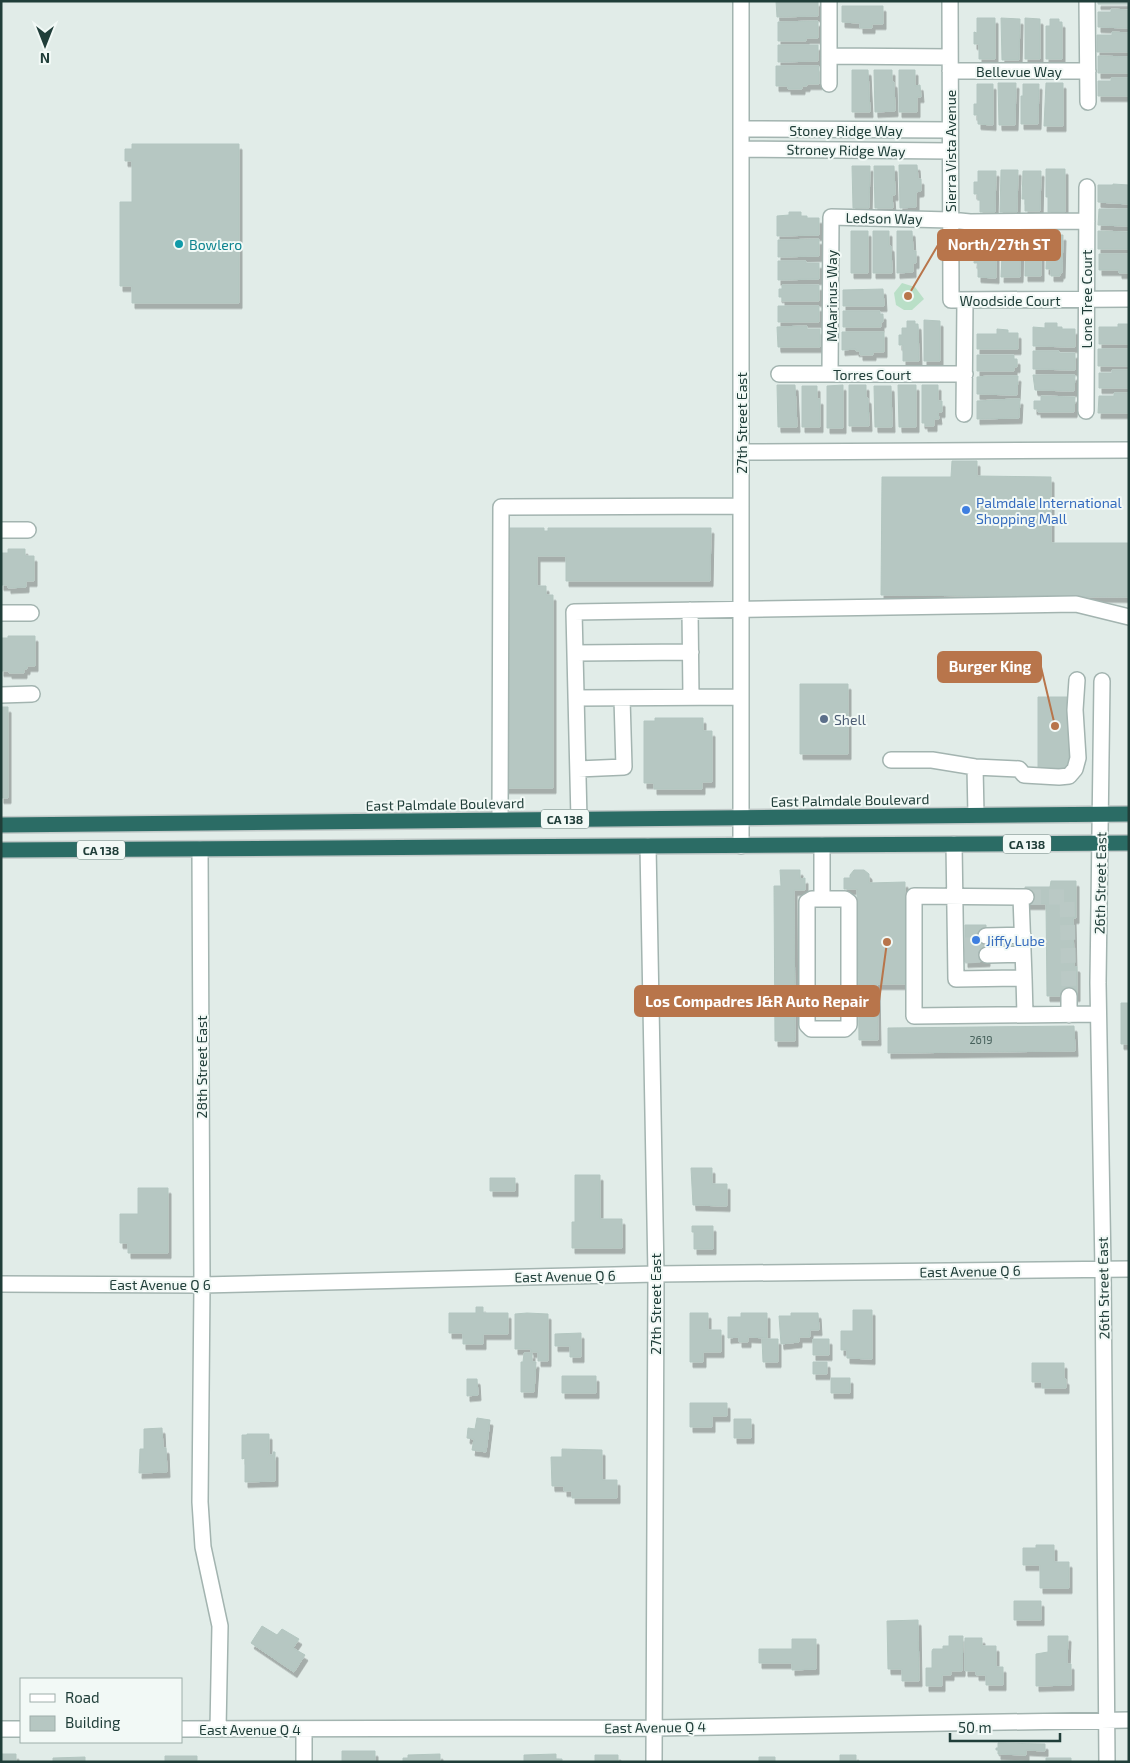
<svg xmlns="http://www.w3.org/2000/svg" width="1130" height="1763" viewBox="0 0 1130 1763" font-family="'Exo 2',sans-serif">
	<defs>
		<filter id="shadow"><feDropShadow dx="3" dy="5.5" stdDeviation="0" flood-color="#0004"/></filter>
	</defs>
	<rect width="100%" height="100%" fill="#e1ece8"/>
	<!-- green -->
	<path fill="#b9dfc7" d="M902 283 915 287 924 299 912 310H904L896 305 894 293Z"/>
	<!-- building -->
	<path fill="#b6c7c2" stroke="#b3c6c0" filter="url(#shadow)" d="M776 1H818V16L777 17Z
		M1098 1H1129V4H1098Z
		M842 6H883V24H872V28H860V23L842 22Z
		M1111 9 1129 10V28L1098 27V12H1111Z
		M977 18H995V59H979V44H974V32L977 33Z
		M1001 18 1020 19 1019 60H1002Z
		M1025 18 1040 19V59H1025Z
		M1050 19H1059V22H1062V59H1046V26H1050Z
		M818 21V38H806V41H778V22Z
		M1112 32 1129 33V52H1097V35H1112Z
		M778 45H818V61L778 62Z
		M1098 56 1129 57V73H1098Z
		M776 66H819V84H807V86H802V89H788V86H776Z
		M852 70H868L870 112H852Z
		M874 70H892V82H894L895 111 875 112Z
		M899 70H915V86L920 85 921 97H917V112H899Z
		M1111 78H1129V96H1098V81H1111Z
		M998 83H1016L1015 125H999Z
		M1046 83H1063V126H1044Z
		M977 84H993V125L978 124V115H974V104H977Z
		M1023 84H1039L1038 124H1021V96H1023Z
		M132 144H239V303H132V286H120V202H132V161H125V149H132Z
		M899 165H917L918 179H921V191L916 192V207L900 208Z
		M852 166H870L869 208H853Z
		M874 166H894L895 195H892L893 208H875Z
		M1046 169H1065V212H1048V197H1046Z
		M1001 170H1018L1017 212H1000Z
		M978 171H996L995 212H980V200H978V194H974V182H978Z
		M1023 171H1041L1040 211H1025V199H1022Z
		M1113 184 1129 185V204L1098 202V185H1113Z
		M1099 209H1129V226L1098 225Z
		M789 212H801V216H807V218H819V235L777 236V216L789 215Z
		M851 231H868V273H851Z
		M873 231H889V246H891L892 273H873Z
		M897 231H912L913 251H916V263H913V272L897 273Z
		M1098 231 1129 232V249H1098Z
		M1003 235H1021L1020 277H1001Z
		M1047 235H1063L1062 273H1060V276H1051V269H1046Z
		M980 236H996V278L978 277V263H974L975 251H980Z
		M1025 236H1041V276H1025Z
		M819 239V256L778 257V240Z
		M1099 254H1129V273H1119V270H1099Z
		M778 261H806V263H819V279L778 280Z
		M782 285H819V301H782V297H779V289H782Z
		M883 289 884 306H843V290Z
		M778 306H819V322H778Z
		M843 311H880V314H883V322H881V327H843Z
		M924 320 940 321V361H924Z
		M907 321H915V324H918L919 361H903V345H899V335H902V328H907Z
		M1045 323H1057V327H1062V329H1075V347L1033 346V327L1045 328Z
		M1118 324H1129V344H1099V327H1118Z
		M807 326V329H820V347H778L777 327Z
		M997 329 1008 330V333H1018V349H977V334H997Z
		M842 332H884V352H873V355H860V351H856V349L842 350Z
		M1098 349H1129V366H1098Z
		M1033 351H1059V353H1075V370L1033 369Z
		M977 355H1014V359H1017V367H1014V371H977Z
		M1112 370H1129V388H1099V373H1112Z
		M1033 375H1075L1074 391 1035 390Z
		M989 376H1018L1017 395 977 394V377Z
		M777 385H795L797 427H778Z
		M843 385V428H827V386Z
		M849 385H866V398H868L869 426H849Z
		M898 385H916V427H899Z
		M922 385H938V401H942V412H938L939 419H934V426H925V423H922Z
		M802 386H817V399H820V427H802Z
		M874 386H891L892 427H875Z
		M1114 393H1129V413H1098L1099 396H1114Z
		M1041 396 1075 397 1074 412H1038V409H1034V401H1041Z
		M1014 399H1020L1019 418 977 419V401Z
		M952 461H977V476L1051 477V543H1129V597L881 595 882 477H951Z
		M504 528H544V531H548V528H711L710 581H566V556H537V586H546V595H553V788H504Z
		M8 549H25V556H34V581H26V587L8 588V585H1V553H8Z
		M8 636H35V666H27V669H24V673H9V671H1V638H8Z
		M800 684H848V754H800Z
		M1038 697H1073V755H1069V769H1038Z
		M1 707H8V798H1Z
		M655 718H703V731H712V782H702V789H654V783H644V721H655Z
		M780 870H800V879L805 878V890H794L795 1041H775L774 886H781Z
		M854 870H864L869 874V883L905 882V984H877L878 1040H859L857 889H844V878H850V875Z
		M1051 881H1076V918H1073L1074 966 1077 967V996H1047L1046 904H1026L1025 887H1050Z
		M965 925H986L987 961 965 962Z
		M1121 1003H1129V1044H1121Z
		M1074 1026 1075 1051 888 1053V1028Z
		M691 1168H712V1184H727V1206L693 1205Z
		M575 1175H600V1219H622V1248H572V1222H575Z
		M490 1178H515V1191H490Z
		M138 1188H168V1253H128V1243H120V1214H138Z
		M692 1226H713V1249H694V1232H692Z
		M476 1307H483V1313H508V1334H483V1344H463V1333H449V1313H476Z
		M853 1310H872V1359L847 1358V1350H841V1331H853Z
		M527 1313 548 1314V1361H538V1352H531V1349H515V1314Z
		M690 1313H708V1330H721V1352H703V1362H690Z
		M741 1313H767V1338L748 1337V1342H739V1337L728 1338V1317H741Z
		M791 1313H818L819 1330H810V1337H799V1342L781 1344 779 1316H791Z
		M581 1333V1357H570V1346H555V1334Z
		M762 1339H778V1362H763Z
		M813 1339H829V1355H813Z
		M524 1353H532V1362H536L534 1392H521V1362H523Z
		M813 1362H827V1374H813Z
		M1032 1363H1064V1379H1066V1388H1042V1382H1032Z
		M562 1376H596V1393H562Z
		M831 1378H850V1393H831Z
		M467 1379H477L478 1395 467 1396Z
		M690 1403H727V1416H712V1427H690Z
		M477 1418 490 1420 486 1452 472 1450 474 1439 467 1438 468 1428 475 1429Z
		M734 1419H751V1438H734Z
		M162 1428 163 1448H166L167 1472 139 1473 140 1449H144V1429Z
		M247 1434H269V1455H273V1452H275V1481L245 1482V1458L242 1459V1435H247Z
		M562 1449 602 1450V1480H617V1498H572V1491H564V1486H552L551 1457H562Z
		M1036 1545H1054V1562H1069V1588H1040V1565H1023V1548H1036Z
		M1014 1601H1041V1620H1014Z
		M918 1620 919 1681H902V1669H888L887 1621Z
		M262 1626 277 1635 282 1629 299 1639 293 1648 305 1655 294 1672 251 1643Z
		M949 1636H963L962 1671H951V1675H942V1686H926V1668H932V1651L933 1649H943V1646H949Z
		M1048 1636H1068L1067 1664H1071V1685L1036 1686V1654L1048 1652Z
		M965 1638H982V1646H996V1667H1003V1685H986V1675H976V1671H965Z
		M792 1639H816V1669L792 1670V1663H759V1649H792Z
		M998 1743 1045 1744V1751L1026 1750V1755L998 1754V1750H996V1748H998Z
		M342 1751H375V1762H342Z
		M1 1754H16V1762H1Z
		M440 1754V1762H403V1758H408V1755Z
		M556 1754V1759H562V1762H524V1755Z
		M595 1755H618V1762H595Z
		M840 1755H856V1762H840Z
		M165 1756H197V1762H165Z
		M85 1757V1762H53V1758Z
		M759 1757H775V1762H759Z
		M1046 1758H1071V1762H1046Z"/>
	<g fill="none" stroke-linecap="round" stroke-linejoin="round">
		<!-- minor-tunnel -->
		<path stroke="#bac9c5" stroke-width="15" stroke-dasharray="15 8" stroke-linecap="butt" d="M1026 897H1067L1069 996
			M965 945H987
			M965 956 987 955"/>
		<defs>
			<path id="minor" d="M741 1V846
				M829 1V84
				M950 1 951 300 1129 299
				M1087 1 1088 102
				M829 56 950 57
				M950 71H1088
				M741 129 950 130
				M741 149 950 151
				M779 374H965
				M830 374 831 217 950 220 970 222 1087 221
				M1086 411 1087 187
				M964 414 965 300
				M741 452 1129 450
				M1 530H28
				M690 610 691 697
				M1 613H31
				M575 653 691 652
				M1102 681 1098 983 1103 1269 1107 1762
				M1 695 32 694
				M576 698 741 697
				M891 760H932L975 767 1019 769 1024 775 1059 777 1069 776 1075 769 1078 758 1075 710 1077 680
				M975 767 976 815
				M578 769 624 767 622 698
				M500 819 501 507 741 506
				M579 819 574 612 1076 604 1129 617
				M954 844 956 979 1024 978 1021 897
				M822 845V899H812L807 902V1025L811 1029H845L849 1025V902L845 899H822
				M648 846 656 1274 654 1762
				M200 849 202 1285 200 1502 203 1547 220 1626 218 1729
				M1026 897 914 896V1016L1098 1014
				M986 936 1023 935
				M987 955 1023 954
				M1024 978 1025 1015
				M1069 996V1015
				M1 1284 202 1285 656 1274 1129 1269
				M1 1729H21
				M181 1729 654 1728 1129 1720
				M304 1729V1762"/>
			<path id="highway" d="M1 825 1129 814
				M1 850 1129 843"/>
		</defs>
		<!-- minor casing -->
		<use href="#minor" stroke="#a3b4b0" stroke-width="18"/>
		<!-- highway casing -->
		<use href="#highway" stroke="#c1c9c8" stroke-width="18"/>
		<!-- minor -->
		<use href="#minor" stroke="#fff" stroke-width="15"/>
		<!-- highway -->
		<use href="#highway" stroke="#2b6c65" stroke-width="15"/>
	</g>
	<!-- markers -->
	<circle fill="#0f9aa8" stroke="#f2f9f6" stroke-width="2" cx="179" cy="244" r="5"/>
	<g fill="#3f7fe0" stroke="#f2f9f6" stroke-width="2">
		<circle cx="966" cy="510" r="5"/>
		<circle cx="976" cy="940" r="5"/>
	</g>
	<circle fill="#5c6f8a" stroke="#f2f9f6" stroke-width="2" cx="824" cy="719" r="5"/>
	<g text-anchor="middle" dominant-baseline="central" stroke-width="4" stroke-linejoin="round" paint-order="stroke">
		<!-- number labels -->
		<g font-size="11" fill="#46605b">
			<text x="981" y="1039">2619</text>
		</g>
		<!-- shield labels -->
		<g fill="#f2f9f6" stroke="#5f7672" stroke-width="1">
			<rect x="541" y="809.5" width="48" height="19" rx="4"/>
			<rect x="1003" y="834.5" width="48" height="19" rx="4"/>
			<rect x="77" y="840.5" width="48" height="19" rx="4"/>
		</g>
		<g font-size="12" font-weight="bold" fill="#203e39">
			<text x="565" y="819">CA 138</text>
			<text x="1027" y="844">CA 138</text>
			<text x="101" y="850">CA 138</text>
		</g>
		<!-- street labels -->
		<g font-size="14" fill="#203e39" stroke="#f2f9f6">
			<text x="1019" y="71">Bellevue Way</text>
			<text x="846" y="130">Stoney Ridge Way</text>
			<text transform="translate(846 150) rotate(1)">Stroney Ridge Way</text>
			<text transform="translate(950 151) rotate(-90)">Sierra Vista Avenue</text>
			<text transform="translate(884 218) rotate(1)">Ledson Way</text>
			<text transform="translate(831 296) rotate(-90)">MAarinus Way</text>
			<text transform="translate(1086 299) rotate(-90)">Lone Tree Court</text>
			<text x="1010" y="300">Woodside Court</text>
			<text x="872" y="374">Torres Court</text>
			<text transform="translate(741 423) rotate(-90)">27th Street East</text>
			<text transform="translate(850 800) rotate(-1)">East Palmdale Boulevard</text>
			<text transform="translate(445 804) rotate(-1)">East Palmdale Boulevard</text>
			<text transform="translate(1100 883) rotate(-89)">26th Street East</text>
			<text transform="translate(201 1067) rotate(-90)">28th Street East</text>
			<text transform="translate(970 1271) rotate(-1)">East Avenue Q 6</text>
			<text transform="translate(565 1276) rotate(-1)">East Avenue Q 6</text>
			<text x="160" y="1284">East Avenue Q 6</text>
			<text transform="translate(1103 1288) rotate(-91)">26th Street East</text>
			<text transform="translate(655 1304) rotate(-90)">27th Street East</text>
			<text transform="translate(655 1727) rotate(-1)">East Avenue Q 4</text>
			<text x="250" y="1729">East Avenue Q 4</text>
		</g>
		<!-- culture labels -->
		<g font-size="14" fill="#0d838f" stroke="#f2f9f6" text-anchor="start">
			<text x="189" y="244">Bowlero</text>
		</g>
		<!-- shop labels -->
		<g font-size="14" fill="#366cbe" stroke="#f2f9f6" text-anchor="start">
			<text x="976" y="502">Palmdale International<tspan x="976" dy="16">Shopping Mall</tspan></text>
			<text x="986" y="940">Jiffy Lube</text>
		</g>
		<!-- service labels -->
		<g font-size="14" fill="#4e5e75" stroke="#f2f9f6" text-anchor="start">
			<text x="834" y="719">Shell</text>
		</g>
	</g>
	<!-- callouts -->
	<path fill="none" stroke="#b8754b" stroke-width="2" d="M908 296L938 245M1055 726L1041 667M887 942L879 1001"/>
	<g fill="#b8754b" stroke="#f2f9f6" stroke-width="2">
		<circle cx="908" cy="296" r="5"/>
		<circle cx="1055" cy="726" r="5"/>
		<circle cx="887" cy="942" r="5"/>
	</g>
	<g fill="#b8754b" stroke="#b8754b" stroke-width="2">
		<rect x="938" y="230" width="122" height="30" rx="5"/>
		<rect x="938" y="652" width="103" height="30" rx="5"/>
		<rect x="635" y="986" width="244" height="30" rx="5"/>
	</g>
	<g font-size="15" text-anchor="middle" font-weight="bold" fill="#fff">
		<text x="999" y="250">North/27th ST</text>
		<text x="990" y="672">Burger King</text>
		<text x="757" y="1007">Los Compadres J&amp;R Auto Repair</text>
	</g>
	<!-- border -->
	<rect width="1130" height="1763" fill="none" stroke="#203e39" stroke-width="5"/>
	<!-- legend -->
	<rect x="20" y="1678" width="162" height="65" fill="#f2f9f6" stroke="#9eaeaa"/>
	<rect x="30" y="1694" width="25" height="8" fill="#ffffff" stroke="#9eaeaa"/>
	<text x="65" y="1703" font-size="15" fill="#203e39">Road</text>
	<rect x="30" y="1716" width="25" height="15" fill="#b6c7c2" stroke="#9eaeaa"/>
	<text x="65" y="1728" font-size="15" fill="#203e39">Building</text>
	<!-- north arrow -->
	<g transform="translate(45 45) rotate(180)" stroke="#f2f9f6" stroke-width="4" paint-order="stroke">
	<path d="M0-4L9 19L0 12L-9 19Z" fill="#203e39"/>
	<text y="-8" font-size="14" font-weight="bold" text-anchor="middle" fill="#203e39">N</text>
	</g>
	<!-- scale -->
	<path d="M950 1733v8h110v-8" fill="none" stroke="#203e39" stroke-width="2.5"/>
	<text x="958" y="1733" font-size="15" fill="#203e39" stroke="#f2f9f6" stroke-width="4" paint-order="stroke">50 m</text>
</svg>
